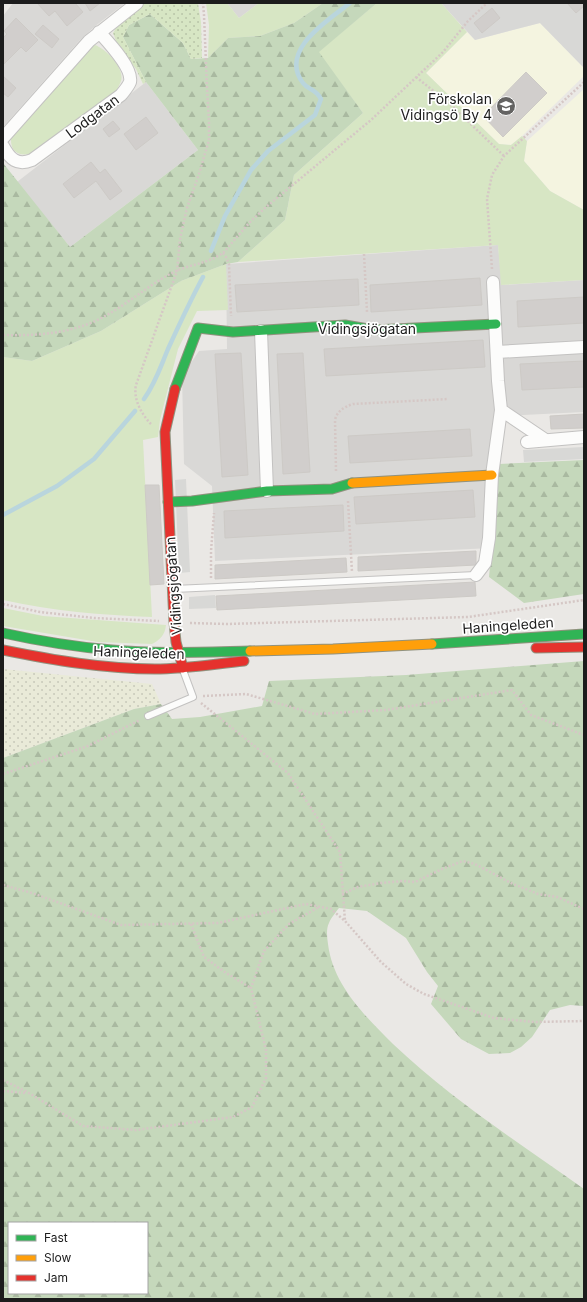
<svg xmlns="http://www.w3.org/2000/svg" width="587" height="1302" viewBox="0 0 587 1302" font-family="Inter,sans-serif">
	<defs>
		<pattern id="farmland-dots" width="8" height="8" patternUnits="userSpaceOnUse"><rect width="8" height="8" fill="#e9ead8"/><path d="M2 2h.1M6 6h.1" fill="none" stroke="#c7c8b9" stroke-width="1.8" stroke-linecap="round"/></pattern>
		<pattern id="forest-firs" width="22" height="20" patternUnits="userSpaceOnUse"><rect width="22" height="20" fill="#c5d8bb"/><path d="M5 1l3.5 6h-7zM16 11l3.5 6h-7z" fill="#a9b9a0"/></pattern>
		<pattern id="garden-dots" width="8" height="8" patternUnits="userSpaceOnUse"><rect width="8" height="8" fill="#d7e6c4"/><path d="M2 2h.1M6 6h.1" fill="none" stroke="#b8c5a8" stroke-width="1.8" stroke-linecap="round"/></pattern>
	</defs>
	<rect width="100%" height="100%" fill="#eae8e5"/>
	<!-- residential -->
	<path fill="#d9d8d6" d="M13 3H125L94 27 80 40 3 127V16Z
		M227 3H259L239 18Z
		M146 82 198 150 70 247 17 182Z
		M498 245 502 285 584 280V412L504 416 499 464 492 548 215 561 212 486 184 464 182 376 199 351 227 349 226 264Z"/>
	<!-- education -->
	<path fill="#f4f4e0" d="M540 23 584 68V76L522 136 511 145 499 144 426 73 467 32 475 40Z
		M584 89V210L550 191 524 161 527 141Z"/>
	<!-- religious -->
	<path fill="#d8d8d6" d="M441 3H584V68L540 23 475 40Z
		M584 447V459L524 462 523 450Z
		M186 479 190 572 179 573 175 480Z
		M215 595 216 608 189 609V597Z"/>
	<!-- farmland -->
	<path fill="url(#farmland-dots)" d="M3 669 152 684 161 704 134 709 3 758Z"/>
	<!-- grass -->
	<path fill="#d7e6c4" d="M206 3H227L239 18 259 3H323L294 23 260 36 228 38 208 58 209 25Z
		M377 3H441L467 32 426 73 499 144 511 145 522 136 527 141 524 161 550 191 584 210V280L501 285 498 245 238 262 285 220 294 175 363 113 318 52Z
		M95 45C106 49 125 68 121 81 120 84 118 87 117 90L34 153C19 157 10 153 11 137L88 47Z
		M226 264 228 310 197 311 178 349 160 420 158 437 143 440 152 617C102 615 52 611 3 600V357L32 361 101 331 181 281Z
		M3 608 43 616 166 625C165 635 160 640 152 644L98 642 3 626Z"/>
	<!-- forest -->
	<path fill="url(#forest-firs)" fill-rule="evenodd" d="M323 3H377L319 52 363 113 294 175 285 220 238 262 226 264 181 281 101 331 32 361 3 357V163L70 247 198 150 146 82 123 37 129 25 150 14 183 43 191 59 208 58 228 38 260 36 294 23Z
		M584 460V594L524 603 489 577 499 464Z
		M584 661V1006L570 1005 550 1010 532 1037 521 1047 510 1053 489 1054 461 1039 431 1004 438 986 427 972 406 938 367 911 339 908C336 912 331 918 329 923 326 929 327 937 328 944 333 985 365 1016 393 1044 452 1100 518 1142 584 1189V1299H3V758L134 709 161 704 172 719 200 717 262 706 269 681 406 675ZM9 1223H147V1293H9Z"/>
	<!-- garden -->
	<path fill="url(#garden-dots)" d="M145 3H198L201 22 202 58 191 59 183 43 150 14 129 25 123 37 146 82 143 84 136 69 118 46 113 33 119 23Z"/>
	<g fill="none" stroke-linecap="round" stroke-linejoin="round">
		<!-- stream -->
		<path stroke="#b9d5dd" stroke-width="4.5" d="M211 251 225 216 251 170 268 151 315 115 321 99C315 88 308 90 303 83 278 50 329 20 350 3
			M144 399C156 382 160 368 168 349 179 325 190 301 203 277
			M3 515 57 486 94 459 135 411"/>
	</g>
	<!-- building -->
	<path fill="#d1cecc" stroke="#cdcac6" d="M37 3H75L83 12 67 26 55 11 49 16Z
		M85 3H100L90 11Z
		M567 3H584V6L576 13Z
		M492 8 500 18 482 33 474 23Z
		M16 18 38 40 26 52 21 47 4 64 3 38 7 34 4 31Z
		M43 25 59 39 52 48 35 34Z
		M526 72 547 93 503 137 483 116Z
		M3 76 16 88 8 97 3 93Z
		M146 117 158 133 136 150 124 134Z
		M113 121 120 129 109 137 103 129Z
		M91 162 100 173 105 169 122 191 110 200 96 181 74 198 63 184Z
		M480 278 482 305 371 312 370 285Z
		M358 279 359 305 237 312 235 285Z
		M584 297V323L518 327 517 301Z
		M483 340 485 367 326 376 324 349Z
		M241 353 248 475 222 477 215 354Z
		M303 353 310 472 283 474 277 354Z
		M584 361V387L522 390 520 364Z
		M584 414V428L551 429 550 416Z
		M470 429 472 456 350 463 348 436Z
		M145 485H159L164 584 150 585Z
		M473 490 475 517 356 524 354 497Z
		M343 505 344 531 225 538 224 511Z
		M476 551V565L358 571V557Z
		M346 558 347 572 215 579V565Z
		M475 582 476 596 217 610 216 596Z"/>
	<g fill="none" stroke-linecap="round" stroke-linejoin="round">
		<defs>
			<path id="lane" d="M174 589 476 575
				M148 716 193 697 183 670"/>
			<path id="street" d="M3 138 89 41 137 3
				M3 146C10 159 17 166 32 160L121 95C124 91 128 87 130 82 133 68 108 42 99 32
				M493 282 498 381 501 410 544 439
				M261 331 267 491
				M497 352 584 347
				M527 442 584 437
				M476 575 485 563 489 538 492 475 501 410"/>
			<path id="fast" d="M175 389 198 328 233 332 345 325 374 330 496 324
				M168 502 192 501 267 491 332 489 352 483
				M3 633C39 641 75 647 112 650 158 654 204 652 250 651
				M432 644 584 634"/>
			<path id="slow" d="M352 483 492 475
				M250 651 333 649 432 644"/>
			<path id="jam" d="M175 389 165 432 174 622 176 642 183 668
				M536 648 584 647
				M3 650C53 660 104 669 155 669 185 669 214 664 244 661"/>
		</defs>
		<!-- lane casing -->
		<use href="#lane" stroke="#c3c2c1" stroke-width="8"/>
		<!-- street casing -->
		<use href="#street" stroke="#c3c2c1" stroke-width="14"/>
		<!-- fast casing -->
		<use href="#fast" stroke="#91927e" stroke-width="11"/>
		<!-- slow casing -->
		<use href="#slow" stroke="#91927e" stroke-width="11"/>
		<!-- jam casing -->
		<use href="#jam" stroke="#91927e" stroke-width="11"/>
		<!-- path -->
		<path stroke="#d5c7c5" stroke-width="2.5" stroke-dasharray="2 2" stroke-linecap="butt" d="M416 77 451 105 504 156
			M223 253 226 257 229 264 231 316
			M364 254 367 312
			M492 269 487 199 492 175 504 156 584 82
			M3 335C41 336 79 333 112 312 134 299 153 282 176 271 192 264 210 263 224 252L250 222 265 208 371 120 443 52 468 21 487 3
			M151 424C141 414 133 398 136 385L177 271 180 239 187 208 199 174 209 140V122L207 88 204 15 203 3
			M336 471 335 420C337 411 344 407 353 404L448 399
			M348 501 352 572
			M211 578V551L214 513
			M3 604 40 612 94 618 159 621
			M190 623 227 624 468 617 584 600
			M203 696 246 694 315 714 386 710 512 690 531 715 584 735
			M201 703 288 773 340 852 345 921
			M3 774 88 746 140 720
			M3 885 32 893 121 925 218 923 306 904 331 909 345 921 381 962 406 984 424 994 494 1018 534 1022 584 1021
			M342 894 358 887 381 883 403 881 415 882 442 869 463 861 475 864 511 883 538 894 557 897 584 909
			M191 924 204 957 226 973 251 988
			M3 1080 29 1093 83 1126 136 1130 233 1117 252 1107 266 1078V1050L251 988 264 951 289 924 319 907
			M3 1091 26 1093"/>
		<!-- lane -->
		<use href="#lane" stroke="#fcfcfb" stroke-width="6"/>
		<!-- street -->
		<use href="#street" stroke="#fcfcfb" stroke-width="12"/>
		<!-- fast -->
		<use href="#fast" stroke="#30b455" stroke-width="9"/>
		<!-- slow -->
		<use href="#slow" stroke="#ff9f0a" stroke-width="9"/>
		<!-- jam -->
		<use href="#jam" stroke="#e5322d" stroke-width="9"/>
	</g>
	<!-- icons -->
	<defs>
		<symbol id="school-disc" viewBox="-11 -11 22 22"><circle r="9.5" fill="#646362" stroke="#fff"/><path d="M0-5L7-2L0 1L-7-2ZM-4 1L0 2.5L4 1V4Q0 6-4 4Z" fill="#fff"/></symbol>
	</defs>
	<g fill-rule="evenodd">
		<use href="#school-disc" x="495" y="95" width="22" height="22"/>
	</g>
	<g text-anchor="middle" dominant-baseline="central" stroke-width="3.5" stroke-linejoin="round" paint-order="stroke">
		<!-- poi labels -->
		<g font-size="14" fill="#1c1c1c" stroke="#fff" text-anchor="end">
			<text x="492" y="98">Förskolan<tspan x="492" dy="16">Vidingsö By 4</tspan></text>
		</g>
		<!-- street labels -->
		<g font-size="14" fill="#1c1c1c" stroke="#fff">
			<text transform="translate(92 116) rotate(-37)">Lodgatan</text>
			<text x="367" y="328">Vidingsjögatan</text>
			<text transform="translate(173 586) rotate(-94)">Vidingsjögatan</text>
			<text transform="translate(508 625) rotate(-4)">Haningeleden</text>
			<text transform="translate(139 652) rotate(2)">Haningeleden</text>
		</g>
	</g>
	<!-- border -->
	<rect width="587" height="1302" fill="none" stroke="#1c1c1c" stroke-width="8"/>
	<!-- legend -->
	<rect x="8" y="1222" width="140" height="72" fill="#ffffff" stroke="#a4a4a4"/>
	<rect x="16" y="1235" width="20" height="6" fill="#30b455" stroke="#a4a4a4"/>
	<text x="44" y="1242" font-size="12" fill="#1c1c1c">Fast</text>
	<rect x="16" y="1255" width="20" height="6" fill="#ff9f0a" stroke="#a4a4a4"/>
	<text x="44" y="1262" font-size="12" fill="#1c1c1c">Slow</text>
	<rect x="16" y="1275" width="20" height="6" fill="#e5322d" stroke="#a4a4a4"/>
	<text x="44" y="1282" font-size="12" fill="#1c1c1c">Jam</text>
</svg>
